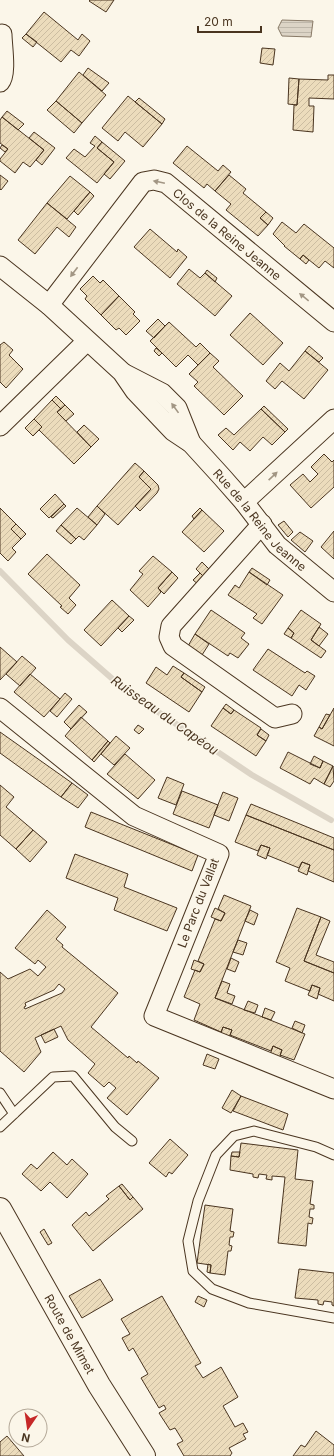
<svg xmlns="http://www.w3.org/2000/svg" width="334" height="1456" viewBox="0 0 334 1456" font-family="Inter,sans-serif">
	<defs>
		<pattern id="water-rules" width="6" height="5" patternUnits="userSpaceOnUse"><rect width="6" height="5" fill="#dcd4c6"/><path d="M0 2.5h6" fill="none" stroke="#beb7aa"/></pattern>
		<pattern id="building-hatch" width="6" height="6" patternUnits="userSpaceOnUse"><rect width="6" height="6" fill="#ecdcbc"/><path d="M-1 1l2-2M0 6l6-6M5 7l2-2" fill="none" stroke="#ccbda1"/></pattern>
	</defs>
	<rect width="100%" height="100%" fill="#fbf6e9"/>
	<!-- water -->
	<path fill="url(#water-rules)" stroke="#887966" d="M282 20 313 21 311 37 282 36 278 28Z"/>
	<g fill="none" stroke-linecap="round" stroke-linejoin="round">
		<!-- stream -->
		<path stroke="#dcd4c6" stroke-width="6" d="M0 571 68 640 124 689 252 775 331 820"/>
	</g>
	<!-- building -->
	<path fill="url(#building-hatch)" stroke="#4a3520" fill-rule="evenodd" d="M90 0H114L106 12 89 1Z
		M44 12 78 40 82 34 90 41 79 56 71 50 61 62 26 34Z
		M26 34 37 42 33 47 22 38Z
		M262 48 275 49 273 65 260 63Z
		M88 68 109 83 102 91 83 75Z
		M79 72 106 95 82 123 56 101Z
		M328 75H334V99L309 98V106H314L313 132 293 130 294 105H297L299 79 328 80Z
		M289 78 299 79 297 105 288 104Z
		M128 96 162 124 143 147 125 132 118 141 102 128Z
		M139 98 165 119 162 124 135 102Z
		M56 101 82 123 74 133 47 110Z
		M7 111 24 124 18 130 2 117Z
		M2 117 44 150 30 167 23 162 15 173 0 161V159L8 149 0 143V120Z
		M34 132 55 148 42 165 36 160 44 150 29 138Z
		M95 136 102 142 97 148 114 162 97 183 66 158 74 149 85 157 95 146 90 143Z
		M102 142 125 161 110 179 104 174 114 162 97 148Z
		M2 145 8 149 5 152 0 148Z
		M187 146 218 171 223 165 231 172 215 191 207 184 204 188 173 163Z
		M0 175 8 181 1 190 0 189Z
		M229 175 246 189 243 193 266 212 260 218 268 225 258 236 226 210 231 204 215 191Z
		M70 176 90 192 67 219 47 203Z
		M90 192 94 196 78 215 74 211Z
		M47 203 76 227 69 237 57 227 35 254 18 240Z
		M266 212 273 218 268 225 260 218Z
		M282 222 296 233 304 224 334 248V268L325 261 319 268 303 255 300 259 284 246H285L273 234Z
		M150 229 177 252 178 249 187 257 170 278 134 247Z
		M303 255 309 260 306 264 300 259Z
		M189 269 200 278 205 273 232 296 215 316 177 284Z
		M207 270 217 278 215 282 205 273Z
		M93 276 100 283 103 280 119 296 101 315 85 299 87 296 80 289Z
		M119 296 135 312 133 314 140 321 126 335 119 328 116 330 101 315Z
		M250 313 283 343 263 365 230 335Z
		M158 319 165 326 154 338 146 331Z
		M169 322 196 347 200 343 210 353 198 365 188 355 176 367 150 341Z
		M4 342 13 350 9 355 23 369 6 388 0 382V345Z
		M309 346 323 358 319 362 305 351Z
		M156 348 162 353 159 356 154 351Z
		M305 351 328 370 304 399 282 381 275 389 266 381 280 363 289 371Z
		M210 353 219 361 213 367 243 396 224 415 194 386 198 382 189 374Z
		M56 396 65 405 61 409 52 400Z
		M52 400 61 409 57 412 91 447 74 464 39 430 42 427 34 419Z
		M65 405 74 414 66 421 57 412Z
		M264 406 288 429 285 432 261 409Z
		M261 409 285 432 272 445 263 437 250 451 240 442 233 450 218 435 226 428 234 435Z
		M34 419 42 427 33 436 25 428Z
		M84 425 99 439 91 447 77 432Z
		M324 454 332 462 334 460V487L311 508 290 485 303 474 310 482 318 474 311 467Z
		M135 463 144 471 139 477 151 489 118 525 97 506Z
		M144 471 158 485 159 489 157 493 140 511 135 506 151 489 139 477Z
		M55 494 64 504 49 518 40 509Z
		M64 504 66 506 53 518 51 517Z
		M97 506 105 514 97 525 88 517Z
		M0 508 16 524 11 529 21 539 12 548 16 552 8 561 0 553Z
		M77 508 97 525 84 540 79 536 76 539 61 525Z
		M200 508 202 510 194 519 192 516Z
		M202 510 224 531 204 552 182 532Z
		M284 521 293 532 288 537 278 525Z
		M16 524 26 534 21 539 11 529Z
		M61 525 76 539 71 544 56 531Z
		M334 531V559L321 547Z
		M300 532 313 541 305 552 291 540Z
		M47 554 80 585 69 598 76 605 68 614 60 607 62 606 28 574Z
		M153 556 172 572 158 588 161 592 148 607 130 590 143 574 139 571Z
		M202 562 211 571 205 578 196 569Z
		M252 568 270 580 267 585 249 572Z
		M172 572 178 578 164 594 158 588Z
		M249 572 283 595 262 624 253 618 257 614 228 595 235 585 239 588Z
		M200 573 205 578 199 585 193 580Z
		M112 600 129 616 101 646 84 630Z
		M211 610 245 633 241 638 249 644 238 658 230 653 228 656 195 634Z
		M301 610 321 624 311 640 326 651 321 658 291 638 294 633 288 628Z
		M129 616 134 620 122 632 118 628Z
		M319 627 328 634 319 646 311 640Z
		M288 628 294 633 291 638 284 634Z
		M195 634 209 644 202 655 188 646Z
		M0 647 17 662 0 680Z
		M268 649 305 673 307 671 315 676 306 690 299 685 292 696 253 670Z
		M22 656 36 668 20 686 6 674Z
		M173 666 184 673 181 677 202 692 189 712 146 683 156 667 167 675Z
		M184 673 205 687 202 692 181 677Z
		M30 674 60 699 44 717 14 692Z
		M65 693 72 699 57 717 50 711Z
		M226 704 234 710 231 714 223 708Z
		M79 705 87 712 71 729 64 722Z
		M223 708 231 714 234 710 261 728 257 735 266 741 256 756 211 726Z
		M334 708V746L314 736 319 727 322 729Z
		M326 714 330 715 322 729 319 727Z
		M81 717 108 741 92 760 65 736Z
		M138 725 144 729 139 734 134 730Z
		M261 729 269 735 266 741 257 735Z
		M0 732 72 783 61 797 0 753Z
		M116 736 130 748 114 765 101 754Z
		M108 741 110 743 94 762 92 760Z
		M288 752 320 768 323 761 333 766 324 784 314 778 310 784 280 768Z
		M125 754 155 780 138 799 107 774Z
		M314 756 323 761 320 768 310 764Z
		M333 766 334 781 330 787 324 784Z
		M167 777 184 784 176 805 158 798Z
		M72 783 88 795 78 808 61 797Z
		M0 785 14 797 6 807 33 830 16 849 0 835Z
		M182 791 218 805 209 828 173 814Z
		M223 792 238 798 229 821 214 815Z
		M251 804 334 838V850L246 815Z
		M91 812 198 855 192 871 85 827Z
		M246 815 334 850V882L308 871 310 865 302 862 299 868 267 855 270 848 261 845 258 851 235 842Z
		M33 830 47 842 30 862 16 849Z
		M261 845 270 848 266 859 257 855Z
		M75 854 128 874 124 887 177 908 167 931 114 910 118 898 66 878Z
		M302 862 310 865 307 875 298 871Z
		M224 895 251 906 215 998 305 1034 294 1060 280 1055 282 1050 273 1046 271 1051 230 1035 232 1030 223 1027 221 1032 194 1020 200 1004 184 997 195 970 200 972 204 964 198 961 215 919 221 921 225 913 218 909Z
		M215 908 225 913 221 921 211 917Z
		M297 908 321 917 304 961 334 973V1001L318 994 320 988 312 985 310 991 285 981 290 968 276 962Z
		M47 910 66 927 56 939 63 945 62 947 118 993 91 1027 128 1058 129 1056 137 1063 138 1061 159 1078 127 1115 107 1098 116 1088 109 1082 104 1087 88 1073 95 1064 68 1040 61 1026 35 1038 41 1052 24 1072 0 1051V972L8 979 30 969 38 976 46 967 38 960 35 964 15 948ZM59 984 65 989 62 993 25 1009 24 1007 26 1006 25 1003 54 990Z
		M250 910 258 914 254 925 245 921Z
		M321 917 330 921 316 955 334 962V973L304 961Z
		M238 940 247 943 243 955 233 952Z
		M231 958 239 962 235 972 227 969Z
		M194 960 204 964 200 972 191 969Z
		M222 981 230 984 227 993 235 996 232 1004 215 998Z
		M312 985 320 988 317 999 308 995Z
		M248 1001 258 1005 255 1013 244 1010Z
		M265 1008 275 1012 271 1020 262 1017Z
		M295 1021 305 1025 302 1033 292 1028Z
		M223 1027 232 1030 228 1040 220 1036Z
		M54 1029 58 1037 45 1043 41 1035Z
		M273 1046 282 1050 279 1059 270 1055Z
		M207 1054 219 1059 215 1069 203 1065Z
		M232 1090 241 1096 231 1113 222 1108Z
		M241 1096 288 1114 283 1130 233 1111Z
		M170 1139 188 1155 172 1174 169 1172 166 1177 149 1163Z
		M241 1143 298 1150 295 1179 313 1181 310 1204 314 1205V1209H310L309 1217 313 1218 312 1224 308 1223 306 1246 278 1243 285 1177 272 1176V1180L266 1179 267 1175 259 1174 258 1178 253 1177V1174L230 1170 231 1156 239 1157Z
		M53 1152 67 1165 72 1159 88 1174 67 1198 50 1182 41 1191 22 1174 31 1164 37 1169Z
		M232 1152H240L239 1157 231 1156Z
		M122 1184 133 1197 130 1200 119 1186Z
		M119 1186 130 1200 133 1197 143 1209 93 1251 72 1225 86 1212 89 1216 109 1199 106 1196Z
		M205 1205 233 1209 230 1231 234 1232 233 1237H230L229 1245 232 1246 231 1251H228L225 1275 210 1273 211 1265 197 1263Z
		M44 1229 52 1243 48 1245 40 1232Z
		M208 1264 211 1265 210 1273 207 1272Z
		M299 1269 334 1273V1306L332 1305V1302L324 1301 323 1305 318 1304V1300L295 1298Z
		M100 1279 113 1300 82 1318 69 1296Z
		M162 1296 201 1363 195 1366 203 1378 221 1367 238 1397 223 1406 235 1427 243 1423 248 1432 243 1434 246 1439 229 1448 232 1453 230 1456H184L177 1444 183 1441 175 1428 170 1430 159 1413 166 1409 164 1405 159 1408 141 1378 148 1374 133 1348 129 1351 122 1338 130 1334 121 1319Z
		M198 1296 207 1300 204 1307 195 1302Z
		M316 1431 334 1445V1456H293L301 1445 305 1447Z
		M7 1436 24 1456H0V1442Z"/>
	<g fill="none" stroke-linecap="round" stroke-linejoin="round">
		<defs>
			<path id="lane" d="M0 1093 14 1114
				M0 1127 53 1077 73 1076 115 1127 132 1141
				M334 1155 316 1147 254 1131 234 1136 216 1155 198 1201 188 1241 193 1271 212 1289 249 1303 334 1318"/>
			<g id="street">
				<path d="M0 82C7 74 2 45 2 34"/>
				<path id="s1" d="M0 266 49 305 122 372 135 391 173 431 191 443 222 477 244 502 277 545 334 592"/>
				<path id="s2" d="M49 305 143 182 154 180 166 183 334 322"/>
				<path d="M125 374 162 393 177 408 191 443"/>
				<path d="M0 426 87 341"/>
				<path d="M244 502 334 419"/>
				<path d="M262 524 171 626 169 637 173 646 275 718 292 714"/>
				<path d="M0 708 134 816 219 854 154 1016 334 1089"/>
			</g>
			<g id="secondary">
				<path id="s3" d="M0 1209 99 1385 144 1456"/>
			</g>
		</defs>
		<!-- lane casing -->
		<use href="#lane" stroke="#4a3520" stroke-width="11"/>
		<!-- street casing -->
		<use href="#street" stroke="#4a3520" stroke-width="21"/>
		<!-- secondary casing -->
		<use href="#secondary" stroke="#4a3520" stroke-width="24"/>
		<!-- lane -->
		<use href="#lane" stroke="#fbf6e9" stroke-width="9"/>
		<!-- street -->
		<use href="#street" stroke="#fbf6e9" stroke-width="19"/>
		<!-- secondary -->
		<use href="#secondary" stroke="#fbf6e9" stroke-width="22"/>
	</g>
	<!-- one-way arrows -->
	<defs><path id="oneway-solid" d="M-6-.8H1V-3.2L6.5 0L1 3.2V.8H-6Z"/></defs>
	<g fill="#a29684">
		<use href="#oneway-solid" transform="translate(159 182) rotate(-168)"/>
		<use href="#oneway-solid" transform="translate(74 272) rotate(127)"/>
		<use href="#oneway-solid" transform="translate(304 297) rotate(-141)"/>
		<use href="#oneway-solid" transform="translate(175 408) rotate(-126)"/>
		<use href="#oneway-solid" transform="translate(273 476) rotate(-43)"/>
	</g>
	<g text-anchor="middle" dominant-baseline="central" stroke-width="3" stroke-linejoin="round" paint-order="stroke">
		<!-- street labels -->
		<g font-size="12" fill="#4a3520" stroke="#fbf6e9">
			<text stroke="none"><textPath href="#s2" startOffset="258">Clos de la Reine Jeanne</textPath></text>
			<text stroke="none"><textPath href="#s1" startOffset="365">Rue de la Reine Jeanne</textPath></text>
			<text transform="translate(198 903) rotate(-69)">Le Parc du Vallat</text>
			<text stroke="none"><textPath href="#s3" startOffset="143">Route de Mimet</textPath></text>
		</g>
		<!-- water labels -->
		<g font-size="13" font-style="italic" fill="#4a3520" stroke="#fbf6e9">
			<text transform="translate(165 715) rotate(35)">Ruisseau du Capéou</text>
		</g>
	</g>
	<!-- north arrow -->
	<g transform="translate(28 1428) rotate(193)"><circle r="19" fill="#fbf6e9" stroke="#b4a999"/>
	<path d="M0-3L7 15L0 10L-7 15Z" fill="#c62828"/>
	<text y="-6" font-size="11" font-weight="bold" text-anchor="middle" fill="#4a3520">N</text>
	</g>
	<!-- scale -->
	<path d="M198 26v6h63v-6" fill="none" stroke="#4a3520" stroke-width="2"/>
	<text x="204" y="26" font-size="12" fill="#4a3520" stroke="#fbf6e9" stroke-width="3" paint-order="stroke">20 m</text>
</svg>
